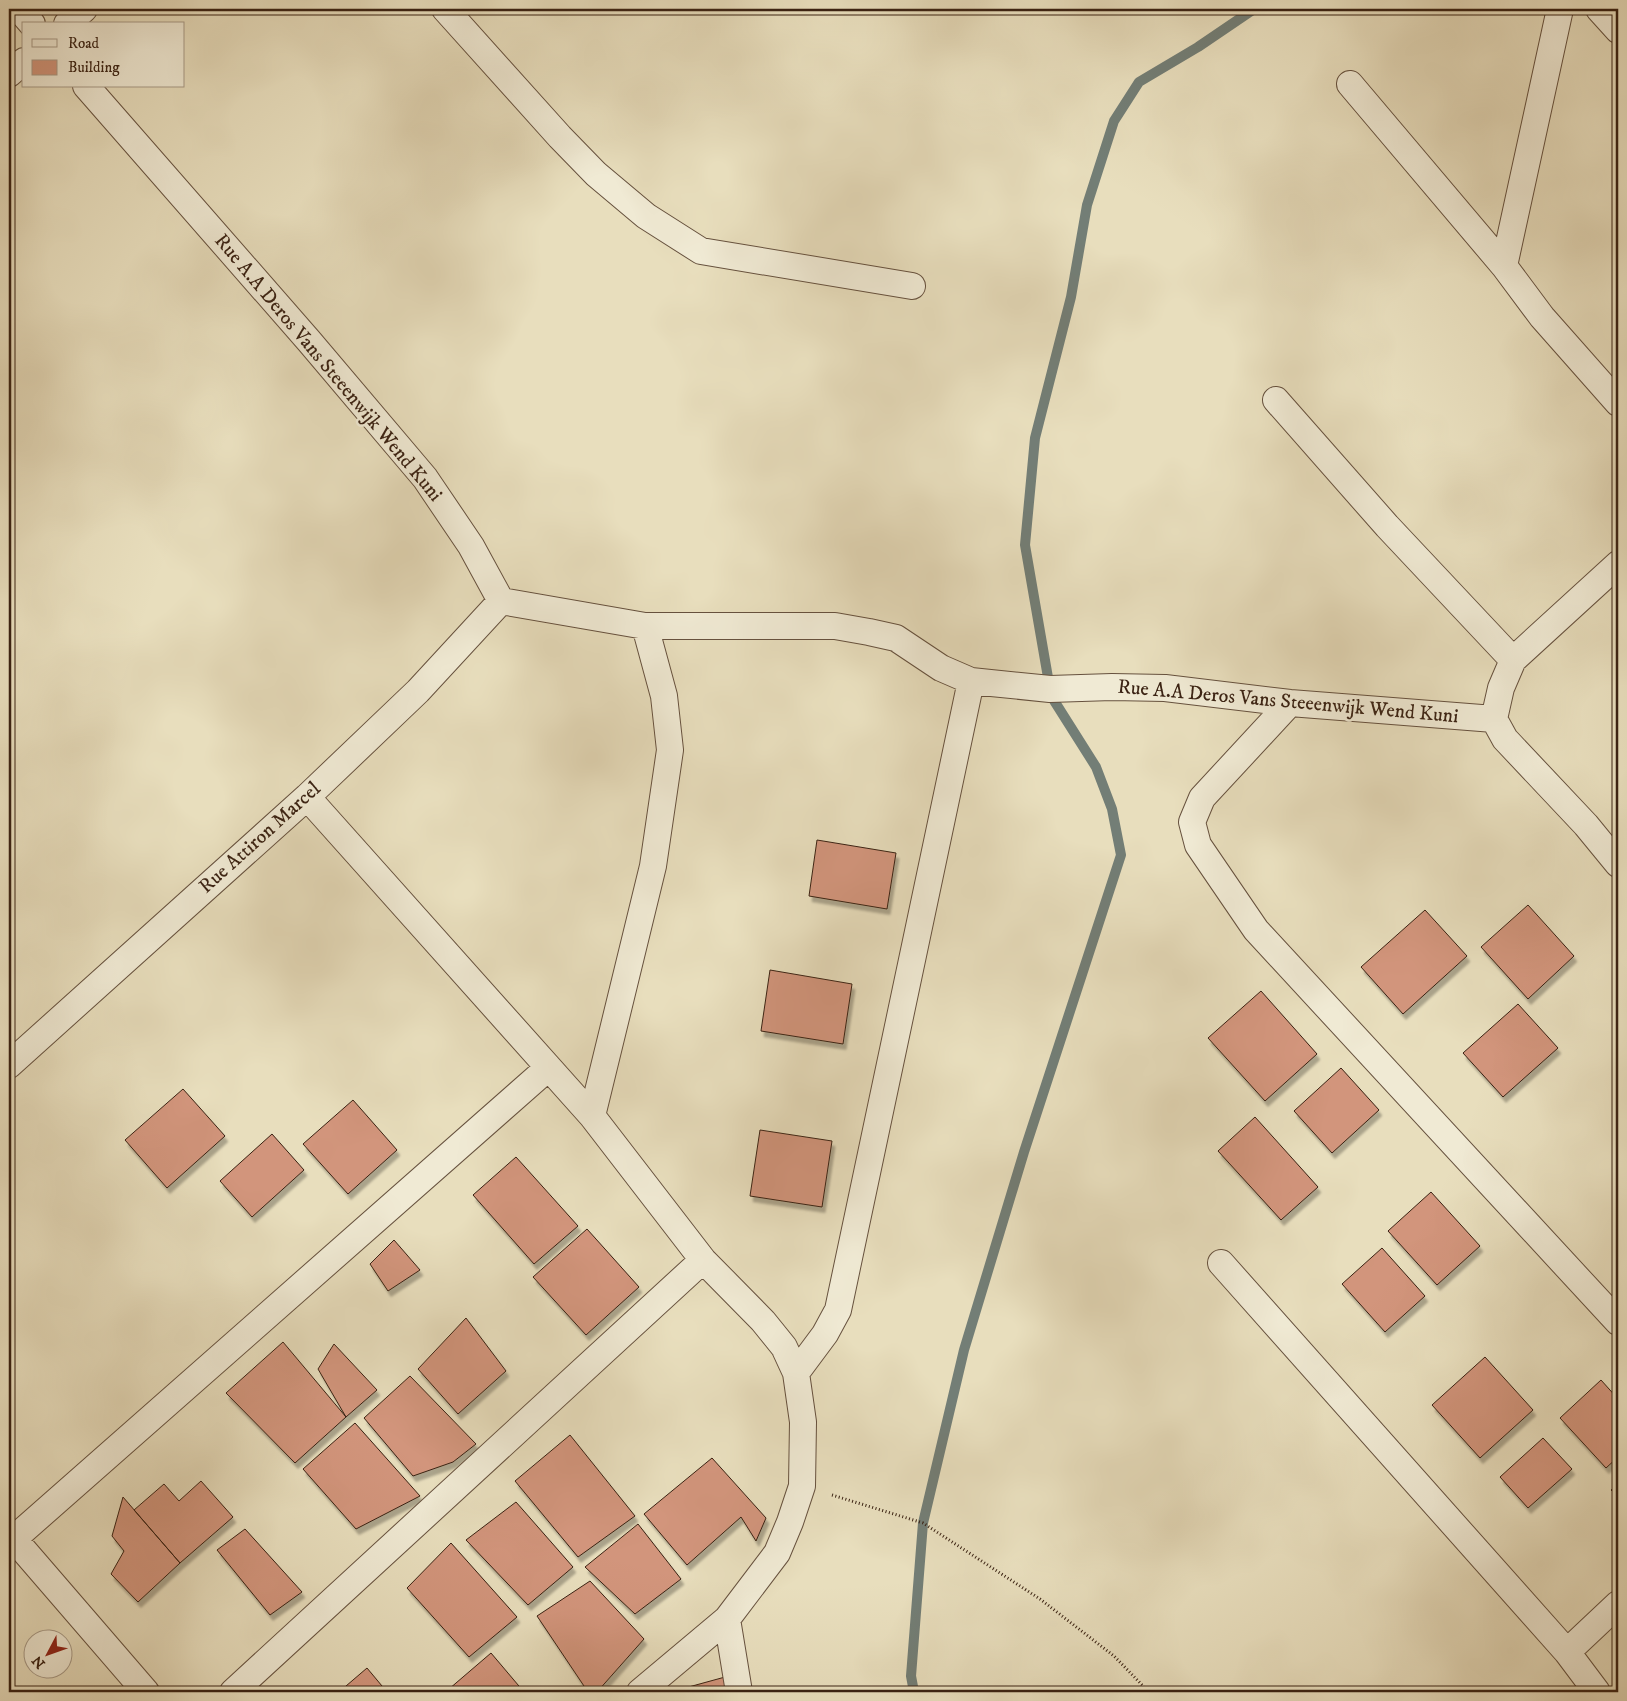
<svg xmlns="http://www.w3.org/2000/svg" width="1627" height="1701" viewBox="0 0 1627 1701" font-family="'IM FELL DW Pica',serif">
	<defs>
		<filter id="shadow"><feDropShadow dx="3" dy="5.5" stdDeviation="1" flood-color="#0004"/></filter>
	</defs>
	<rect width="100%" height="100%" fill="#e8debd"/>
	<filter id="stains"><feTurbulence type="fractalNoise" baseFrequency=".004" numOctaves="4"/><feColorMatrix values="0 0 0 0 .2 0 0 0 0 .09 0 0 0 0 .02 0 0 0 .5 -.17"/></filter>
	<radialGradient id="worn" r=".72"><stop offset=".6" stop-color="#630" stop-opacity="0"/><stop offset="1" stop-color="#630" stop-opacity=".3"/></radialGradient>
	<g fill="none" stroke-linecap="round" stroke-linejoin="round">
		<!-- stream -->
		<path stroke="#737e76" stroke-width="10" d="M914 1692 911 1676 923 1523 964 1350 1024 1152 1121 855 1112 809 1096 767 1053 699 1050 689 1025 545 1035 438 1071 297 1087 205 1114 121 1139 82 1198 47 1254 9"/>
	</g>
	<!-- building -->
	<path fill="#d2957b" stroke="#3a2213" filter="url(#shadow)" d="M817 840 896 853 887 909 809 896Z
		M1528 905 1574 956 1528 999 1481 947Z
		M1425 910 1467 956 1403 1014 1361 967Z
		M770 970 852 984 843 1044 761 1031Z
		M1261 991 1317 1054 1265 1101 1208 1038Z
		M1518 1004 1558 1048 1503 1097 1463 1053Z
		M1341 1068 1379 1110 1332 1153 1294 1111Z
		M183 1089 225 1136 167 1188 125 1140Z
		M353 1100 397 1150 348 1194 303 1144Z
		M1255 1117 1318 1187 1281 1220 1218 1151Z
		M760 1130 832 1141 822 1207 750 1196Z
		M272 1134 304 1170 252 1217 220 1181Z
		M516 1157 578 1226 534 1264 473 1195Z
		M1431 1192 1480 1246 1437 1285 1388 1231Z
		M587 1229 639 1287 586 1335 533 1277Z
		M394 1240 420 1270 388 1291 370 1264Z
		M1382 1248 1425 1296 1385 1332 1342 1284Z
		M466 1318 506 1371 458 1414 418 1369Z
		M283 1342 346 1417 295 1463 226 1393Z
		M334 1344 377 1390 346 1417 318 1369Z
		M1485 1357 1533 1410 1480 1458 1432 1405Z
		M410 1376 476 1444 453 1462 413 1476 364 1418Z
		M1601 1380 1618 1399V1457L1606 1468 1560 1418Z
		M355 1423 420 1496 356 1529 303 1469Z
		M570 1435 635 1516 578 1557 515 1481Z
		M1543 1438 1572 1469 1528 1508 1500 1477Z
		M712 1458 766 1518 756 1541 741 1517 687 1565 644 1514Z
		M201 1481 233 1517 180 1563 134 1510 164 1484 179 1501Z
		M1618 1484V1497L1611 1490Z
		M123 1497 180 1563 138 1602 111 1574 124 1551 112 1536Z
		M516 1502 573 1567 528 1605 466 1540Z
		M638 1524 681 1579 635 1614 585 1567Z
		M245 1529 302 1592 270 1615 217 1550Z
		M451 1543 517 1617 469 1657 407 1588Z
		M590 1581 644 1639 597 1692H588L537 1616Z
		M491 1653 524 1692H451L449 1689Z
		M367 1668 387 1692H339Z
		M725 1677 727 1692H685V1688Z"/>
	<g fill="none" stroke-linecap="round" stroke-linejoin="round">
		<defs>
			<path id="minor" d="M19 9 32 24
				M445 9 560 137 596 174 646 216 701 251 912 286
				M1599 9 1618 30
				M67 24 84 9
				M9 74 24 61
				M1350 84 1504 266 1542 317 1618 403
				M86 86 309 341 425 478 471 546 501 601
				M1504 266 1560 9
				M1276 400 1387 526 1513 660
				M501 601 645 626H835L869 632 896 638 941 668 971 681 1050 689 1112 687 1165 688 1290 703 1494 719
				M1290 703 1202 798 1192 822 1198 845 1256 930 1618 1322
				M1494 719 1501 688 1513 660 1618 564
				M1494 719 1505 739 1586 825 1618 864
				M307 797 592 1116 703 1260 763 1321 784 1347 796 1373 803 1422 802 1486 790 1522 777 1553 727 1619 640 1692
				M9 1065 307 797 418 691 501 601
				M592 1116 653 866 670 750 664 696 645 626
				M1221 1263 1567 1652 1597 1692
				M796 1373 825 1334 838 1310 971 681
				M14 1539 146 1692
				M9 1543 548 1068
				M727 1619 739 1692
				M1567 1652 1618 1604
				M233 1692 703 1260"/>
		</defs>
		<!-- minor casing -->
		<use href="#minor" stroke="#66513e" stroke-width="28"/>
		<!-- path -->
		<path stroke="#3a2213" stroke-width="3" stroke-dasharray="1 2.5" stroke-linecap="butt" d="M832 1495 923 1523 1040 1599 1114 1656 1149 1692"/>
		<!-- minor -->
		<use href="#minor" stroke="#f0ead4" stroke-width="26"/>
	</g>
	<g text-anchor="middle" dominant-baseline="central" stroke-width="5" stroke-linejoin="round" paint-order="stroke">
		<!-- street labels -->
		<g font-size="20" fill="#3a2213" stroke="#f0ead4">
			<text transform="translate(328 368) rotate(50)">Rue A.A Deros Vans Steeenwijk Wend Kuni</text>
			<text transform="translate(1288 702) rotate(5)">Rue A.A Deros Vans Steeenwijk Wend Kuni</text>
			<text transform="translate(260 838) rotate(-42)">Rue Attiron Marcel</text>
		</g>
	</g>
	<!-- margin -->
	<rect width="1627" height="1701" fill="none" stroke="#e8debd" stroke-width="30"/>
	<rect x="10" y="10" width="1607" height="1681" fill="none" stroke="#3a2213" stroke-width="2.5"/>
	<rect x="15" y="15" width="1597" height="1671" fill="none" stroke="#3a2213"/>
	<!-- legend -->
	<rect x="22" y="22" width="162" height="65" fill="#f0ead4" stroke="#a79a87"/>
	<rect x="32" y="39" width="25" height="8" fill="#f0ead4" stroke="#a79a87"/>
	<text x="68" y="48" font-size="15" fill="#3a2213">Road</text>
	<rect x="32" y="60" width="25" height="15" fill="#d2957b" stroke="#a79a87"/>
	<text x="68" y="72" font-size="15" fill="#3a2213">Building</text>
	<!-- north arrow -->
	<g transform="translate(48 1654) rotate(229)"><circle r="24" fill="#f0ead4" stroke="#a79a87"/>
	<path d="M0-4L9 19L0 12L-9 19Z" fill="#8f2418"/>
	<text y="-8" font-size="14" font-weight="bold" text-anchor="middle" fill="#3a2213">N</text>
	</g>
	<rect width="100%" height="100%" filter="url(#stains)"/>
	<rect width="100%" height="100%" fill="url(#worn)"/>
</svg>
